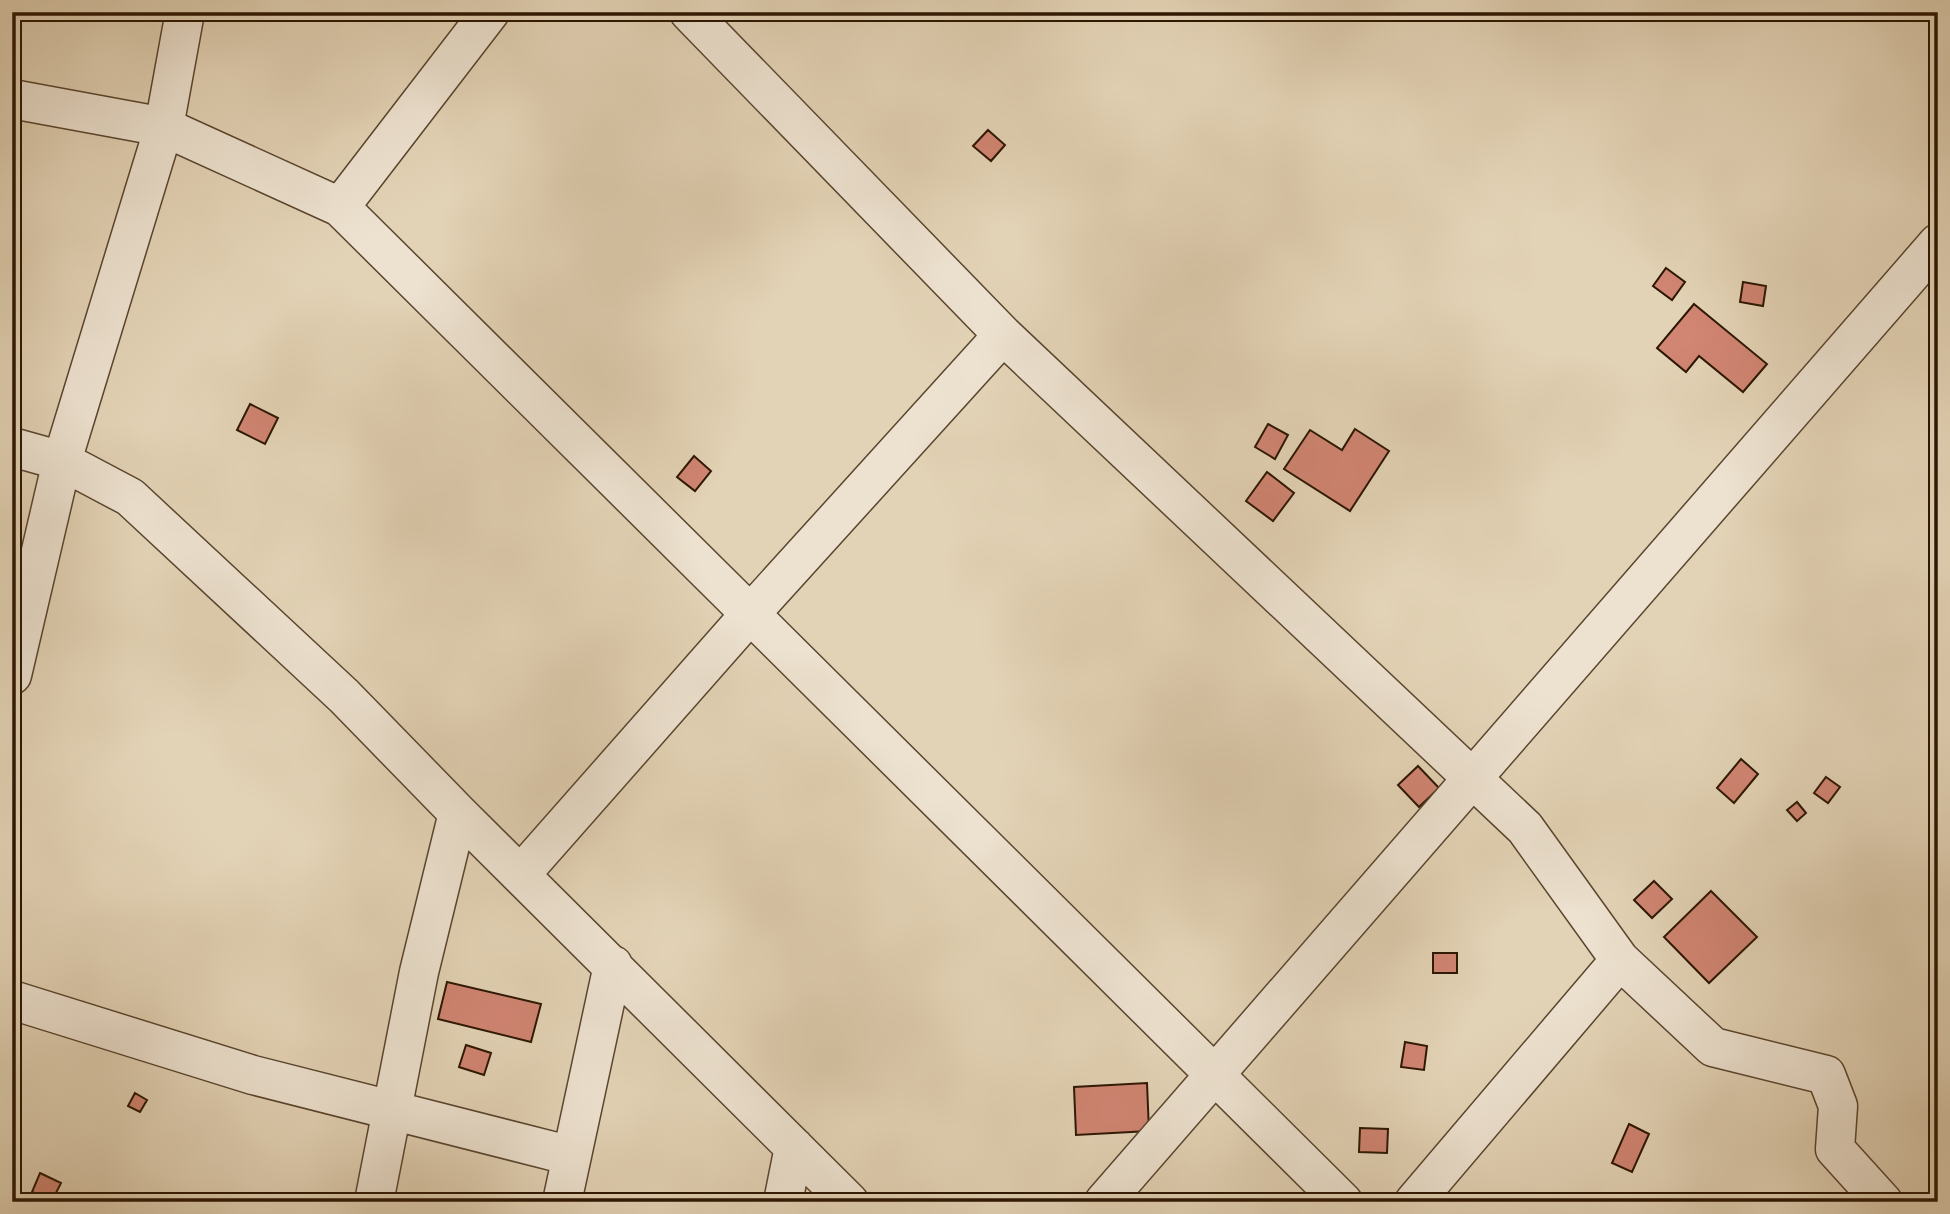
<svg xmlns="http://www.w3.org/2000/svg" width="1950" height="1214" viewBox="0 0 1950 1214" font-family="'IM FELL Double Pica',serif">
	<rect width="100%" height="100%" fill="#e3d3b6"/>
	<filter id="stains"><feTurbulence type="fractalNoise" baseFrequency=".00286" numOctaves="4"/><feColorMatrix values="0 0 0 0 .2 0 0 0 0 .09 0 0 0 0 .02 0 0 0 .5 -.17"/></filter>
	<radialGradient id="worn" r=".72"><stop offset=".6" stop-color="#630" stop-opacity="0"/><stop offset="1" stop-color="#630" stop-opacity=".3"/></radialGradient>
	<!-- building -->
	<path fill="#d18573" stroke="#2c1602" stroke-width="2" d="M988 130 1005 145 991 161 973 146Z
		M1666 268 1685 282 1672 300 1653 286Z
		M1743 282 1766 286 1763 306 1740 302Z
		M1694 304 1767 364 1743 392 1699 356 1686 372 1657 348Z
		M250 404 278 418 265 444 237 430Z
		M1268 424 1288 435 1275 459 1255 447Z
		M1355 429 1389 451 1350 511 1284 469 1310 430 1342 450Z
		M694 456 711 471 695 491 677 477Z
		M1267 472 1294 493 1273 521 1246 501Z
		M1741 759 1758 774 1734 803 1717 788Z
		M1418 766 1439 788 1419 807 1398 785Z
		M1826 777 1840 787 1828 803 1814 793Z
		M1797 802 1806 813 1797 821 1787 810Z
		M1654 881 1672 899 1652 918 1634 900Z
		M1711 891 1757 937 1709 983 1664 937Z
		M1433 953H1457V973H1433Z
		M447 982 541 1004 531 1042 438 1019Z
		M1405 1042 1427 1046 1424 1070 1401 1067Z
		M466 1045 491 1053 484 1075 459 1067Z
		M1147 1083 1149 1131 1076 1135 1074 1087Z
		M135 1093 147 1100 140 1112 128 1106Z
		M1629 1124 1649 1134 1632 1172 1612 1163Z
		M1360 1128 1388 1129 1387 1153 1359 1152Z
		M40 1173 61 1183 52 1201 32 1192Z"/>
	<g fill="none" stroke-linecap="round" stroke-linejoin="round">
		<defs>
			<path id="minor" d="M689 12 1003 335 1525 828 1620 960 1713 1047 1826 1075 1838 1106 1835 1149 1883 1202
				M12 99 164 127 340 207 1343 1202
				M340 207 490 12
				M12 447 62 461 130 497 344 696 458 813 849 1202
				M12 675 62 461 164 127 185 12
				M521 874 751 613 1003 335
				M12 1000 253 1075 572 1156
				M374 1202 419 972 458 813
				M562 1202 613 965
				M783 1202 794 1147
				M1104 1202 1938 243
				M1414 1202 1620 960"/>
		</defs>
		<!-- minor casing -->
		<use href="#minor" stroke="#5a452f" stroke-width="41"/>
		<!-- minor -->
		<use href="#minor" stroke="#ede2d0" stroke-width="38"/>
	</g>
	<!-- margin -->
	<rect width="1950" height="1214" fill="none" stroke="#e3d3b6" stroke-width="42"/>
	<rect x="14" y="14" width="1922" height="1186" fill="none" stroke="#2c1602" stroke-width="3.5"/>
	<rect x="21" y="21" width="1908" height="1172" fill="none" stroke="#2c1602" stroke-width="2"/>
	<rect width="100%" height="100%" filter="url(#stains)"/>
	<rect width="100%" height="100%" fill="url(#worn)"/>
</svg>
